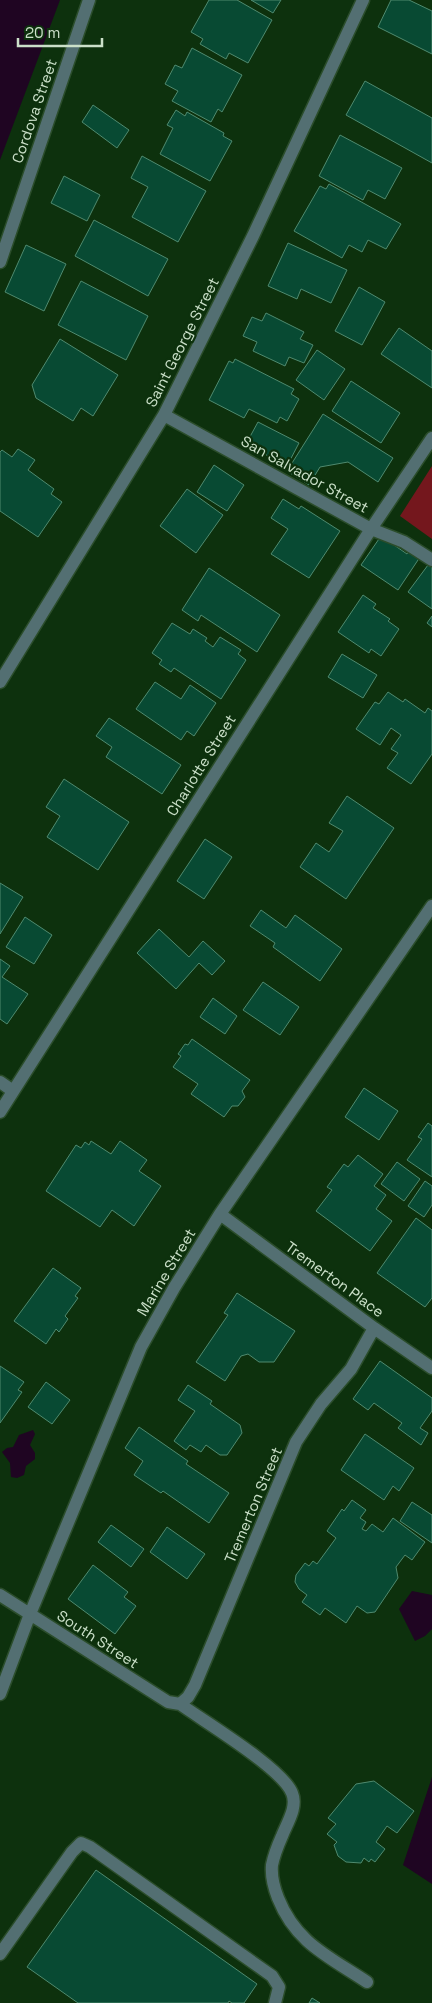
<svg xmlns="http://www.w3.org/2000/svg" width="432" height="2003" viewBox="0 0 432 2003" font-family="'Space Grotesk',sans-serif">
	<rect width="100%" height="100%" fill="#0d310d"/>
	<!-- green -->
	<path fill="#74171d" d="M432 466V539L400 516Z"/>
	<!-- water -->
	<path fill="#1f0522" d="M0 0H60L0 160Z
		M33 1430 35 1434 30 1445 35 1453V1459L26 1466 24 1475 17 1478 11 1477 10 1463 2 1452 7 1448 13 1447 19 1435Z
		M412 1591 432 1595V1629L425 1636 415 1641 399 1609Z
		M432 1777V1884L403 1865Z"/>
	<!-- building -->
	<path fill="#084a33" stroke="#4f8a6f" d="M209 0H237L272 20 248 63 229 53 226 59 200 44 203 39 191 32Z
		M251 0H281L273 13Z
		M391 0H409L432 11V54L378 27Z
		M192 48 242 75 222 112 218 109 211 122 172 101 178 91 165 84 175 65 182 68Z
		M365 81 432 118V163L346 115Z
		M93 105 129 130 117 148 82 122Z
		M176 110 185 116 187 112 224 133 223 136 232 141 210 181 160 154 173 128 167 125Z
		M340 135 402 168 385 199 368 190 363 200 319 176Z
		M142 156 206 191 178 242 132 217 148 187 131 178Z
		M64 176 100 195 87 221 51 203Z
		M329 184 401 224 386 249 368 240 362 252 349 245 342 258 294 231 320 186 326 189Z
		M94 220 168 259 148 296 75 256Z
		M288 243 347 270 331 303 301 289 297 299 268 286Z
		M26 245 66 264 44 311 5 292Z
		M81 281 148 316 126 360 58 325Z
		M359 287 385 302 362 345 335 331Z
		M266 313 304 332 300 339 313 345 304 363 289 357 285 366 253 351 257 342 243 336 252 317 262 321Z
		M399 328 432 351V388L381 354Z
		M60 339 118 375 93 416 81 408 73 421 36 398 32 385Z
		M317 350 345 369 324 400 296 380Z
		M235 359 294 389 291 394 299 399 287 421 280 417 277 423 249 409 244 418 209 400 229 361 233 363Z
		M351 381 400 413 381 443 332 411Z
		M323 414 393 458 378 482 348 462 320 467 309 485 287 471Z
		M258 422 299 443 287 466 246 444Z
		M18 449 35 460 28 470 54 489 51 494 62 502 38 537 0 511V452L2 450 12 457Z
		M214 465 244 485 227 511 197 492Z
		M187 489 223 515 196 553 160 526Z
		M283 499 299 509 301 506 340 531 309 578 271 554 288 529 271 518Z
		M381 536 407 554 409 550 420 557 398 590 361 565Z
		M432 564V609L408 592 428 565 430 567Z
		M209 568 280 615 257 652 201 615 198 621 182 610Z
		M363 595 376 604 373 608 390 619 388 621 399 629 381 656 371 649 369 653 338 632Z
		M432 616V627L427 623Z
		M172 623 190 634 193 629 207 638 205 641 213 647 220 637 241 650 238 654 246 660 221 699 174 668 171 672 159 664 162 660 152 653Z
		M342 654 377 675 363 698 328 677Z
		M155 682 181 699 190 685 216 703 194 736 187 731 181 740 136 709Z
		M388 692 403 702 405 699 425 713 428 708 432 711V754L411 784 387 768 398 753 391 749 401 735 391 728 380 745 356 729 375 702 379 704Z
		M109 718 181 765 162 794 106 757 112 747 96 736Z
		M64 779 129 822 98 870 47 837 60 816 46 807Z
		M347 796 394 828 346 899 300 867 316 843 329 852 343 831 329 823Z
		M205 839 232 857 204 899 177 881Z
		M0 883 23 897 0 934Z
		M261 910 286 928 295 915 342 949 320 981 273 947 275 943 250 926Z
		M25 917 52 935 34 964 6 947Z
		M159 929 189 957 203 941 225 961 212 975 199 963 176 989 137 953Z
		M0 959 10 966 2 977 28 994 7 1024 0 1019Z
		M263 982 299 1007 280 1035 243 1010Z
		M213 998 237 1016 225 1034 200 1017Z
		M192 1039 250 1080 242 1091 245 1097 238 1106H232L224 1117 191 1094 198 1084 173 1067 181 1056 178 1054 185 1044 188 1045Z
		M364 1088 398 1111 379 1140 345 1117Z
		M428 1123 432 1126V1177L407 1160 422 1139 418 1137Z
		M91 1141 111 1154 120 1141 147 1160 139 1171 161 1186 134 1226 112 1210 100 1227 46 1191 76 1145 81 1148 85 1142 89 1145Z
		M358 1155 383 1174 374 1186 386 1195 376 1209 392 1221 370 1251 316 1211 332 1190 327 1187 344 1164 348 1167Z
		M397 1162 420 1179 404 1201 381 1184Z
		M425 1181 432 1186V1205L424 1217 408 1206Z
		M416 1218 432 1230V1298L425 1307 377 1273Z
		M53 1268 81 1288 75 1296 78 1298 65 1316 68 1319 59 1332 56 1329 46 1344 14 1321Z
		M237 1293 295 1331 274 1362H259L248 1354 241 1356 225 1381 196 1362 228 1315 224 1313Z
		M380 1361 432 1398V1411L420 1428 428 1433 421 1445 398 1428 402 1423 374 1403 368 1410 353 1399Z
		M0 1366 24 1382 18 1390 22 1392 0 1423Z
		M46 1382 70 1400 52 1424 28 1407Z
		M188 1385 212 1401 210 1404 240 1425 242 1433 227 1455H220L206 1445 201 1452 190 1445 186 1450 174 1441 195 1411 178 1400Z
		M139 1427 188 1461 186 1464 229 1493 209 1523 163 1491 161 1493 134 1475 143 1461 125 1448Z
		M365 1434 414 1468 399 1491 393 1486 384 1500 341 1470Z
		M352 1500 366 1510 360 1518 366 1522 362 1529 366 1531 372 1524 383 1532 393 1518 425 1542 412 1560 405 1555 396 1567 398 1578 375 1612 367 1613 357 1606 346 1623 325 1608 320 1615 302 1602 307 1595 299 1589 295 1582 296 1575 305 1563 309 1566 313 1561 317 1564 336 1538 327 1531 342 1509 344 1511Z
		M412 1502 432 1515V1543L400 1521Z
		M111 1525 144 1549 131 1567 98 1542Z
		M167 1527 205 1554 187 1579 150 1552Z
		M93 1565 128 1592 124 1597 136 1606 115 1634 68 1599Z
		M374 1781 414 1811 397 1833 387 1826 376 1842 385 1849 375 1862 371 1859 369 1862 364 1858 361 1863 346 1862 338 1856 334 1845 337 1842 327 1834 336 1824 328 1818 356 1784Z
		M96 1870 257 1984 244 2003H232L229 2001 228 2003H78L27 1967Z
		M312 1998 320 2003H309Z"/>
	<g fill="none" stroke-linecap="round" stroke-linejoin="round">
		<defs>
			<path id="minor" d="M0 262 89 0
				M164 415 371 529 404 542 432 560
				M0 682 164 415 253 236 363 0
				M0 1082 13 1091
				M0 1112 371 529 432 438
				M220 1214 374 1328 432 1368
				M0 1595 168 1702 180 1704C205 1722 282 1768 292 1793 298 1807 287 1823 282 1836 278 1845 274 1855 272 1865 271 1876 274 1888 278 1898 296 1943 328 1956 367 1982
				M0 1694 30 1614 141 1347 174 1288 220 1214 432 906
				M180 1704 188 1697 195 1685 296 1442 321 1404 351 1369 374 1328
				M0 1954 72 1852 81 1843 90 1847 272 1976 279 1987 275 2003"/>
		</defs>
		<!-- minor casing -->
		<use href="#minor" stroke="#2b4d2b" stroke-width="15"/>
		<!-- minor -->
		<use href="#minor" stroke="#536f72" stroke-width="12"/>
	</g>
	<g text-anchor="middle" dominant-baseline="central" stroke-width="4.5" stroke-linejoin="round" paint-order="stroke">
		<!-- street labels -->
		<g font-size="15" fill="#cbe0c9" stroke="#0d310d">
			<text transform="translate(34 111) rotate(-71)">Cordova Street</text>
			<text transform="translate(182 342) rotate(-63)">Saint George Street</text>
			<text transform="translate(305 474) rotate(29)">San Salvador Street</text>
			<text transform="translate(201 765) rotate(-58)">Charlotte Street</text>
			<text transform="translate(166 1272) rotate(-59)">Marine Street</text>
			<text transform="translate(335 1279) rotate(36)">Tremerton Place</text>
			<text transform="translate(253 1505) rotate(-67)">Tremerton Street</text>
			<text transform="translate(98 1639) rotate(33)">South Street</text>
		</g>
	</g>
	<!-- scale -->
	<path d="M18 38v8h84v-8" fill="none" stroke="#cbe0c9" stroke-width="2.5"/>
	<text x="25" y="38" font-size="15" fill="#cbe0c9" stroke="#0d310d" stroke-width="4" paint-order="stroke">20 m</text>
</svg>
